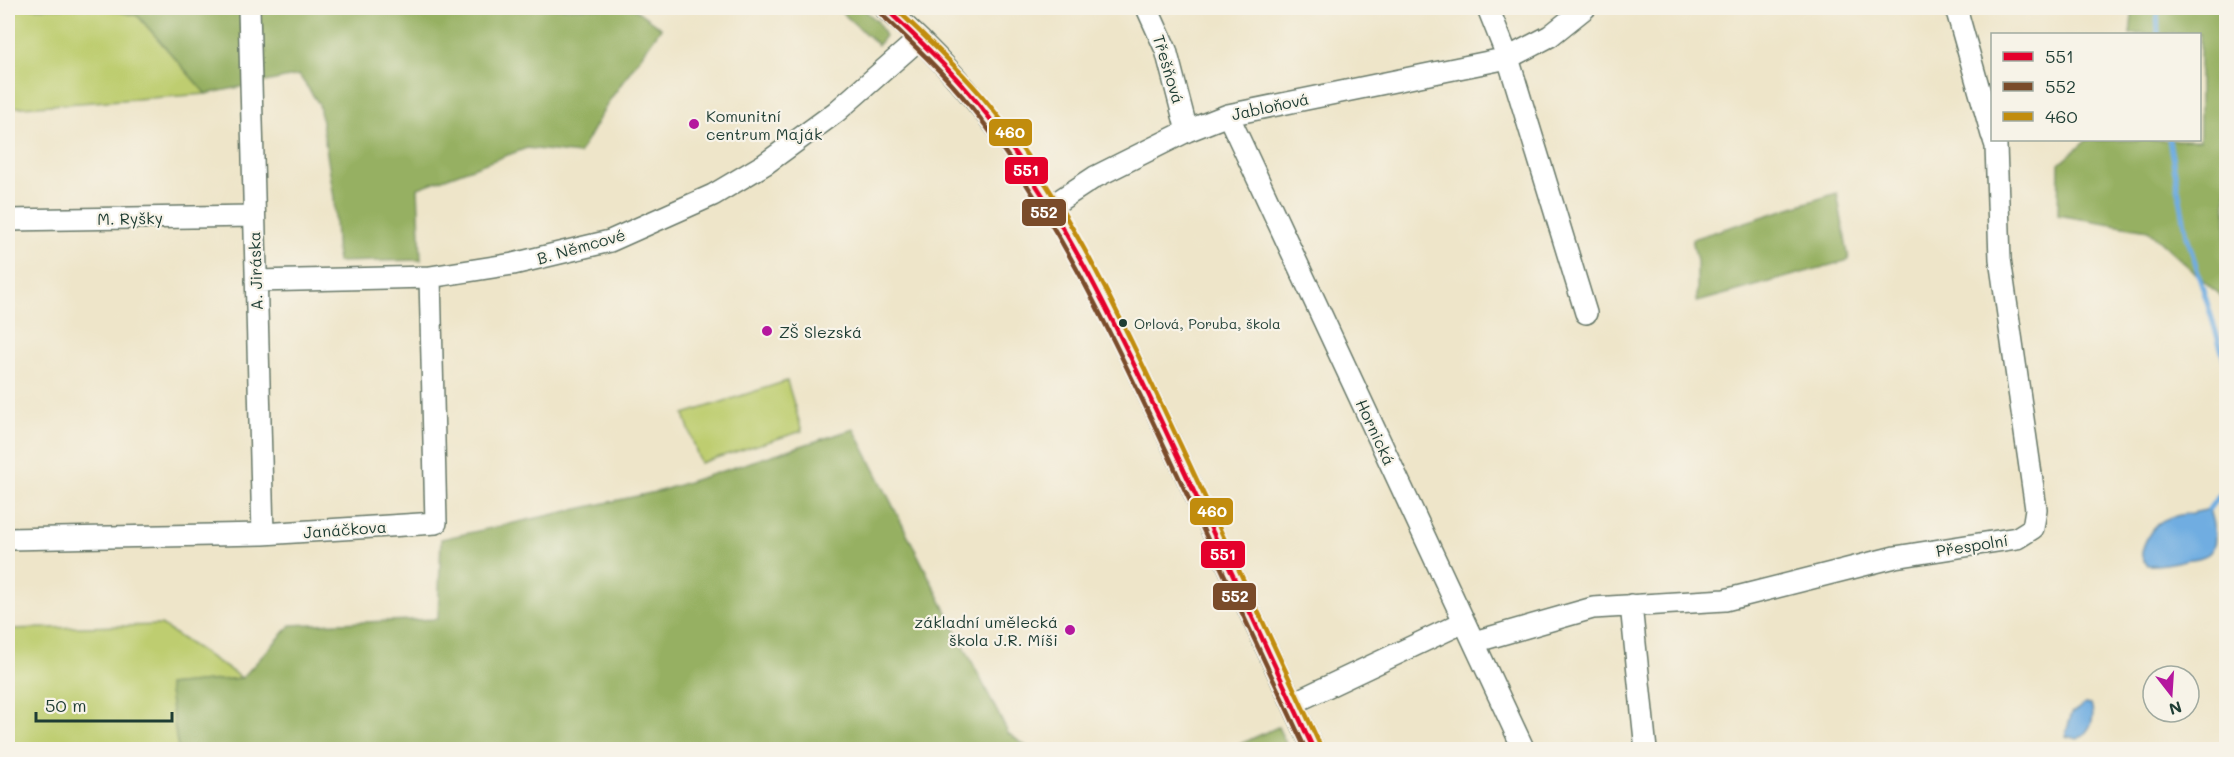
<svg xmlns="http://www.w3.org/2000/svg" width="2234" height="757" viewBox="0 0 2234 757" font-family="Mali,sans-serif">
	<rect width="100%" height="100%" fill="#f7f3e8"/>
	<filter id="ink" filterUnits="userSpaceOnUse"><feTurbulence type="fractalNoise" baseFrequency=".0167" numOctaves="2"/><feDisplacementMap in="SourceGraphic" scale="12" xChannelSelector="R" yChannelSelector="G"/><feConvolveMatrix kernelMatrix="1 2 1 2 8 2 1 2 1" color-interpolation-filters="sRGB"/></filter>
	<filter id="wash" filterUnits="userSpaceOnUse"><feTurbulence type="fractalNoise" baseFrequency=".008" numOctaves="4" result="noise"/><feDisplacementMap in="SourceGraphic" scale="24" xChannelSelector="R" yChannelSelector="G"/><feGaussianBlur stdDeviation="1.35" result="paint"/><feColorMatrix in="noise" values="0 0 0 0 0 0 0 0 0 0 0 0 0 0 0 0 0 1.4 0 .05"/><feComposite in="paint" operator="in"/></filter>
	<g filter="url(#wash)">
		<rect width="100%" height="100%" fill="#eee5c9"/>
		<!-- green -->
		<path fill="#becd6f" stroke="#6e8552" stroke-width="1.5" d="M8 8H104L138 16 206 94 8 108Z
			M787 381 802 431 700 463 684 414Z
			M161 625 242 678 168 685 178 749 20 750 8 746V629Z"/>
		<!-- forest -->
		<path fill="#96b062" stroke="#5a764b" stroke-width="1.5" d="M104 8H633L661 28 609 101 579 154 527 148 418 188 421 260 337 262 334 198 319 104 299 75 206 94 138 16Z
			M837 8H862L878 22 885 36 878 45Z
			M2133 8H2226V301L2148 230 2058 215 2059 164 2087 140H2200V34H2130Z
			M1837 193 1849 260 1697 302V261L1692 239Z
			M854 429 1008 733 1030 749H178L168 685 242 678 291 625 438 619 441 539 660 491Z
			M1278 727 1289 749H1229Z"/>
		<!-- water -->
		<path fill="#6fade1" stroke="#47758a" stroke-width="1.5" d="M2209 509C2213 523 2222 549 2204 556 2198 559 2191 559 2185 560 2173 563 2161 566 2148 565 2140 558 2141 554 2144 545 2157 510 2180 518 2209 509Z
			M2085 704 2091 705C2096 719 2090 731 2078 739L2065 736 2072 713Z"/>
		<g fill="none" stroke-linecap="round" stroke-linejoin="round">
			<!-- stream -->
			<path stroke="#6fade1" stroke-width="5" d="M2157 8 2158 34
				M2169 140 2187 236 2226 365
				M2209 509 2226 486"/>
		</g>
	</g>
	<g filter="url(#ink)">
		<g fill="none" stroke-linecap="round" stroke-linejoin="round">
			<defs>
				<path id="minor" d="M249 8 263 534
					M885 8C1022 125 1091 273 1166 432 1216 538 1265 644 1314 750
					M1147 8 1166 50 1187 131
					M1488 8 1508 58 1586 313
					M1956 8 1992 135
					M1228 115 1524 750
					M1051 206 1095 177 1187 131 1228 115 1508 58 1550 36 1585 8
					M8 220 253 216
					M256 281 430 277 513 264 610 241 713 195 765 164 836 112 919 39
					M8 539 263 534 436 523 430 277
					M1631 605 1646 750
					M1474 642 1593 608 1725 600 1895 557 2017 538 2033 528 2036 509 2000 259 1996 146 1994 140
					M1293 703 1464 622"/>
			</defs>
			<!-- minor casing -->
			<use href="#minor" stroke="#677868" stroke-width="24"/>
			<!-- minor -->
			<use href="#minor" stroke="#fff" stroke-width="21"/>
			<defs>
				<path id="bus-1" d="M885 8C917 38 949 68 977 102 1062 208 1119 331 1176 453 1222 552 1268 651 1314 750"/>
				<path id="bus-2" d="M880 13C912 43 944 73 972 108 1055 212 1111 333 1168 454 1214 552 1260 651 1306 750"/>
				<path id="bus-3" d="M895 8C925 36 954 64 981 95 1068 198 1124 325 1181 446 1228 546 1274 646 1321 747"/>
			</defs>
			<!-- bus-1 casing -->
			<use href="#bus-1" stroke="#f7f3e8" stroke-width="9"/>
			<!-- bus-2 casing -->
			<use href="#bus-2" stroke="#f7f3e8" stroke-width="9"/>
			<!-- bus-3 casing -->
			<use href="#bus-3" stroke="#f7f3e8" stroke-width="9"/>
			<!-- bus-1 -->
			<use href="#bus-1" stroke="#e4002b" stroke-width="4.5"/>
			<!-- bus-2 -->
			<use href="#bus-2" stroke="#7a4b2a" stroke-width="4.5"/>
			<!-- bus-3 -->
			<use href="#bus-3" stroke="#c18c0d" stroke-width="4.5"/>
		</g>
	</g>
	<!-- markers -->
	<g fill="#b5179e" stroke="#f7f3e8" stroke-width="2">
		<circle cx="694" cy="124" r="6"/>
		<circle cx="767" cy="331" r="6"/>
		<circle cx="1070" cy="630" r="6"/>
	</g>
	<circle fill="#1f3d34" stroke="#f7f3e8" stroke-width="2" cx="1123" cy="323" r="5"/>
	<g text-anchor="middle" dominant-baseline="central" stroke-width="4.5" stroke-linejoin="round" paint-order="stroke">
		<!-- bus labels -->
		<g font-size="14" fill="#1f3d34" stroke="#f7f3e8" text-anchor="start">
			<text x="1134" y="323">Orlová, Poruba, škola</text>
		</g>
		<!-- street labels -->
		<g font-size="16" fill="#1f3d34" stroke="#f7f3e8">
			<text transform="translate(1169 69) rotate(73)">Třešňová</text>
			<text transform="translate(1270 106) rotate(-12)">Jabloňová</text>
			<text transform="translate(130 218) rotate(-1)">M. Ryšky</text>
			<text transform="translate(581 246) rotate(-16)">B. Němcové</text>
			<text transform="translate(255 271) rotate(-92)">A. Jiráska</text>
			<text transform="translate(1376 432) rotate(65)">Hornická</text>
			<text transform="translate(345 529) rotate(-4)">Janáčkova</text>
			<text transform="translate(1972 545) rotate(-9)">Přespolní</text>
		</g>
		<!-- poi labels -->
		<g font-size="16" fill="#1f3d34" stroke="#f7f3e8" text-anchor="start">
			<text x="706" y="115">Komunitní<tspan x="706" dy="18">centrum Maják</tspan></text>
			<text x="779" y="331">ZŠ Slezská</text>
			<text x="1058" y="621" text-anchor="end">základní umělecká<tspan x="1058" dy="18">škola J.R. Míši</tspan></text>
		</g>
	</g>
	<g stroke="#f7f3e8" stroke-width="2">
		<rect x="988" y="118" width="45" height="29" rx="6" fill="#c18c0d"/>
		<rect x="1004" y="156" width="45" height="29" rx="6" fill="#e4002b"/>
		<rect x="1021" y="198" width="46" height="29" rx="6" fill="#7a4b2a"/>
		<rect x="1189" y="497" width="45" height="29" rx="6" fill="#c18c0d"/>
		<rect x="1200" y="540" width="46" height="29" rx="6" fill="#e4002b"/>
		<rect x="1212" y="582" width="45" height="29" rx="6" fill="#7a4b2a"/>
	</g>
	<g font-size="16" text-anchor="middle" font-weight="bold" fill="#fff">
		<text x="1010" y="138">460</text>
		<text x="1026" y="176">551</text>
		<text x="1044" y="218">552</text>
		<text x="1212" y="517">460</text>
		<text x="1223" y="560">551</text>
		<text x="1235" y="602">552</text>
	</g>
	<!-- margin -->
	<rect width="2234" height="757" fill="none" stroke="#f7f3e8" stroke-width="30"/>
	<!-- legend -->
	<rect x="1991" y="33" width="210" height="108" fill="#f7f3e8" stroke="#a1aaa0" stroke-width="1.5"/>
	<rect x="2003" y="52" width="30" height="9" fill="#e4002b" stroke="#a1aaa0" stroke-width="1.5"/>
	<text x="2045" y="63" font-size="18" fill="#1f3d34">551</text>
	<rect x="2003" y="82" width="30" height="9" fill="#7a4b2a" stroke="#a1aaa0" stroke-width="1.5"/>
	<text x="2045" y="93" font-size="18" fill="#1f3d34">552</text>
	<rect x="2003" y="112" width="30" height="9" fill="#c18c0d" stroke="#a1aaa0" stroke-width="1.5"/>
	<text x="2045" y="123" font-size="18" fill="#1f3d34">460</text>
	<!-- north arrow -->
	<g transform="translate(2171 694) rotate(163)"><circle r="28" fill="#f7f3e8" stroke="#a1aaa0" stroke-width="1.5"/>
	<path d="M0-4.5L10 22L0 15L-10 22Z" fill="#b5179e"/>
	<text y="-9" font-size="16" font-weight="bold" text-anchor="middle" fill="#1f3d34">N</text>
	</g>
	<!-- scale -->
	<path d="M36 712v9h136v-9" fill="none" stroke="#1f3d34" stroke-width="3"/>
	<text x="45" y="712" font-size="18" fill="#1f3d34" stroke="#f7f3e8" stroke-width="4.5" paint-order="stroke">50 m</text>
</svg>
